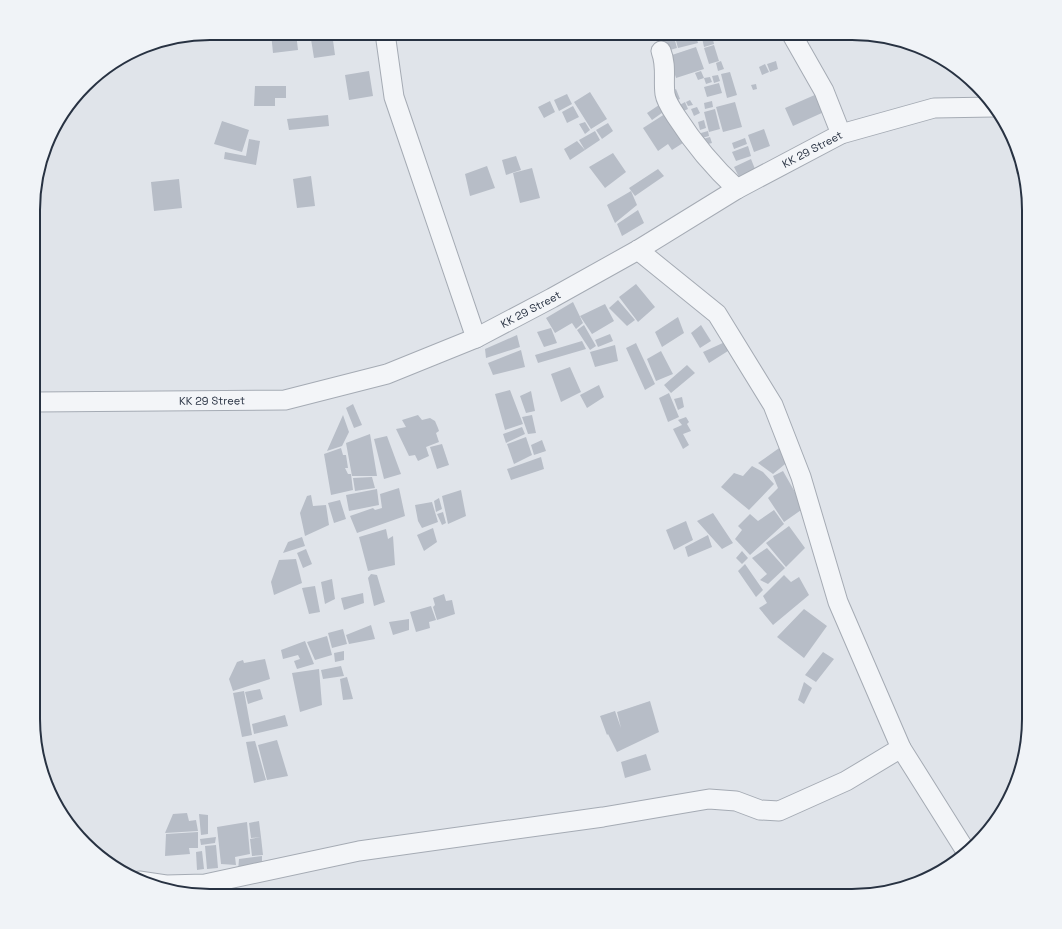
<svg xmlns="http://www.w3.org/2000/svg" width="1062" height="929" viewBox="0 0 1062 929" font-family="'Space Grotesk',sans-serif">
	<rect width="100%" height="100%" fill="#e0e4ea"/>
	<!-- building -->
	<path fill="#b7bdc7" d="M271 33H296L298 50 273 53Z
		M310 33H332L335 55 314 58Z
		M687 33H695L698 43 678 48 675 37Z
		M700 33H712V34L701 37Z
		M712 35 714 44 704 47 702 38Z
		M674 37 677 48 666 51 663 40Z
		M897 42 902 44H905L898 47Z
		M714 45 719 61 709 64 704 48Z
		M696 47 704 69 676 78 669 56Z
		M721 61 724 69 718 71 716 63Z
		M776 61 778 69 770 72 767 64Z
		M765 64 769 72 762 75 759 67Z
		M369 71 373 96 349 100 345 75Z
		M701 71 704 78 698 80 695 73Z
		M730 72 737 95 727 98 721 74Z
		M718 75 720 81 714 83 712 76Z
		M710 77 712 82 706 84 704 78Z
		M719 83 722 93 707 97 704 87Z
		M756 84 757 89 753 90 751 85Z
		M255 86H286V98H275V106H254Z
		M676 89 680 99 675 101 670 92Z
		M590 92 607 119 591 129 574 102Z
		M567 94 572 104 559 111 554 100Z
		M817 94 824 112 793 126 785 108Z
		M690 100 693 105 688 106 686 102Z
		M550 101 555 112 544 118 538 107Z
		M712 101 713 107 705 109 704 103Z
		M685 102 688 109 681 112 678 106Z
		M735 102 742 127 723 132 716 107Z
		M662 103 666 110 652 120 647 113Z
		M573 106 579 117 567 123 562 112Z
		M697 107 700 113 694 116 691 109Z
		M715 109 720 129 709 132 704 112Z
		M668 112 686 141 672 150 668 144 658 151 643 128Z
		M328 115 329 126 289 130 287 119Z
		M704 120 706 128 700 130 698 122Z
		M222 121 249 130 242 152 214 144Z
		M585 122 590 130 585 134 579 124Z
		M608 123 613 131 602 139 596 130Z
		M764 129 770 146 754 152 748 135Z
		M595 131 600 140 585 150 579 140Z
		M708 131 709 136 702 138 701 133Z
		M710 137 712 143 704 145 703 139Z
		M745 138 747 144 734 149 732 143Z
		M249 139 260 141 256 165 224 159 225 152 246 156Z
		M577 141 585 150 570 160 564 149Z
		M748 146 751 156 736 161 732 152Z
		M613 153 626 172 605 188 589 167Z
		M516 156 521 170 506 175 502 160Z
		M751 159 755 169 739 177 734 167Z
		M487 166 495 188 470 196 465 174Z
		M532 168 540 198 520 203 513 173Z
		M658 169 664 176 635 196 629 188Z
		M311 176 315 206 297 208 293 179Z
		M179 179 182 208 154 211 151 182Z
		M631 191 637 205 615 223 607 205Z
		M638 210 644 223 622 236 617 224Z
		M636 284 655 307 638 322 619 297Z
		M618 300 635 320 627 326 609 308Z
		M573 302 583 323 576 329 572 323 555 333 546 318Z
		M605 304 614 321 592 334 580 316Z
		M678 317 684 333 662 347 655 332Z
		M584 325 596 346 590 350 577 330Z
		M701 325 711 341 700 348 691 333Z
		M551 328 557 343 544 347 537 332Z
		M610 334 613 341 598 347 595 340Z
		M517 335 520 347 486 358 485 349Z
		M582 341 586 349 538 363 535 355Z
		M725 342 728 351 709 363 703 352Z
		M636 343 655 384 645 390 626 348Z
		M615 345 618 361 595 367 590 352Z
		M521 350 525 367 493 375 488 363Z
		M661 351 673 374 656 381 647 359Z
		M687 365 695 373 671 393 664 385Z
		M570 367 581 392 561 402 551 374Z
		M599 385 604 397 587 408 580 395Z
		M510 390 523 424 505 430 495 394Z
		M531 391 535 411 526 413 520 396Z
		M669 393 679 417 668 422 659 398Z
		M682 397 684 407 678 410 674 399Z
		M353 404 362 425 354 428 346 408Z
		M343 415 349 432 342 446 327 451Z
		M418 415 422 420 430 418 435 421 438 428 439 431 436 433 439 442 426 447 429 456 418 461 415 455 409 456 396 429 406 427 402 420Z
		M532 415 536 433 528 434 522 417Z
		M686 417 689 422 687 424 691 431 683 434 689 445 683 449 673 429 682 425 678 420Z
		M522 427 525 434 506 443 503 434Z
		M370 434 377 476H352L346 443Z
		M387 436 401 474 384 479 374 439Z
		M526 437 532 455 514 464 507 444Z
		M542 440 546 451 534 455 531 445Z
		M442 444 449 465 437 469 430 447Z
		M782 446 790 460 773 474 758 463Z
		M341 448 343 455H346L348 468H345L348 474H351L353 490 331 495 324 454Z
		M541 457 544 469 511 480 507 469Z
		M752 466 763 472 774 484 749 510 721 487 734 473 743 476Z
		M783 471 804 508 784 522 768 498 778 488 773 476Z
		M372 477 375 488 355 491 353 478Z
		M399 488 405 516 357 533 350 516 373 508 375 510 382 508 380 494Z
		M377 489 379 505 349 511 346 495Z
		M461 490 466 516 448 524 442 496Z
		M311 495 313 506 326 505 329 525 305 536 300 513 307 496Z
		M439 498 442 509 436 512 434 501Z
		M340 500 346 519 334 523 328 503Z
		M432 502 438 522 422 528 418 521 415 505Z
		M774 510 784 524 750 555 735 539 742 530 738 526 750 514 758 521Z
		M443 512 446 523 442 525 437 514Z
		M713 513 733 543 722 549 697 521Z
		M686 521 693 540 674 550 666 530Z
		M789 526 805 548 786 567 766 543Z
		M433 528 437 542 424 551 417 535Z
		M386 529 388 539 393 536 395 565 368 571 359 537Z
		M708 535 712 547 688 557 685 547Z
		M302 537 305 546 283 553 288 542Z
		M767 548 785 568 768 584 760 580 767 574 752 558Z
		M306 549 312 564 303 568 297 553Z
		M742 551 748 558 742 564 736 558Z
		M296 559 302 583 274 595 271 582 279 560Z
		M745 564 763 590 756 597 738 571Z
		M371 574 377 575 385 602 374 606 368 578Z
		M784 575 791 582 799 577 809 595 773 625 759 608 767 603 763 596Z
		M332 579 335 599 325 604 321 582Z
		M315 586 320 612 309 614 302 588Z
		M363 593 364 603 344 610 341 598Z
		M444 594 446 601 452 600 455 614 437 620 433 607 435 605 433 598Z
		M431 606 436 620 429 622 430 628 416 632 410 612Z
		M804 609 827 626 804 658 777 637Z
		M409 619V630L393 635 389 622Z
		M371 625 375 639 349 644 346 635Z
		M343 629 347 644 332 648 328 633Z
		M327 636 332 655 315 660 307 642Z
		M305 641 314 664 297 669 294 661 300 659 298 655 283 659 281 650Z
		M344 651V660L335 662 334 653Z
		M823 652 834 659 816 682 805 675Z
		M265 659 270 679 233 691 229 679 237 662 243 660 244 663Z
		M341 666 344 676 323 679 321 670Z
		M319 669 322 705 300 712 292 673Z
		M347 677 353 699 343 700 340 679Z
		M804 682 812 688 804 704 798 700Z
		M260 689 263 699 248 704 245 692Z
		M244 691 252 735 242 737 233 693Z
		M650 701 659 732 617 752 608 734 607 735 600 716 615 711 621 728 617 712Z
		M285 715 288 726 254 734 252 724Z
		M277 740 288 776 267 780 258 745Z
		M255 741 266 780 254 783 246 742Z
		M646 754 651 770 625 778 621 762Z
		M187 813 189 821 196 820 198 831 165 833 173 814Z
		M199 814 208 815V834L201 835Z
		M259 821 261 837 251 838 249 823Z
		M247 822 250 854 235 857 236 865 221 864 217 827Z
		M198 832V848H189L190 854 165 856 166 834Z
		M216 837 215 843 201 845 200 839Z
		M261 837 263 855 252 856 250 839Z
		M216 845 218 868 207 869 205 846Z
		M202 851 204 869 197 870 196 852Z
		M262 856V869L238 871 239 859Z"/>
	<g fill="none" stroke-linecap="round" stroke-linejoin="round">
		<defs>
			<g id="minor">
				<path d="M385 33 394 97 476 338"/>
				<path d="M791 33 824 91 841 134"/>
				<path d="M661 51C667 66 663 79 665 94 666 101 672 110 676 116 694 144 712 166 737 189"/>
				<path id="s1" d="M35 402 285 400 387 374 476 338 552 298 638 250 737 189 841 134 934 108 994 107"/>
				<path d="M901 748 967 853"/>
				<path d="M139 881 166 885 205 884 359 851 603 817 709 799 736 801 760 810 779 811 846 781 901 748 838 602 801 477 773 405 717 314 638 250"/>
			</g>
		</defs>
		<!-- minor casing -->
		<use href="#minor" stroke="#a5abb4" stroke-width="21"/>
		<!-- minor -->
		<use href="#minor" stroke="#f3f5f8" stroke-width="19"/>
	</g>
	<g text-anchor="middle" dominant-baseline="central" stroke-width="3.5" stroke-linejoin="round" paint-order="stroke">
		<!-- street labels -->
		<g font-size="11" fill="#283242" stroke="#f0f3f7">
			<text stroke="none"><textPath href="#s1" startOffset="837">KK 29 Street</textPath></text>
			<text stroke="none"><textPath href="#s1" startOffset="513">KK 29 Street</textPath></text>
			<text stroke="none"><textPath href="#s1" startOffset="177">KK 29 Street</textPath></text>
		</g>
	</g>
	<!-- crop -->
	<path d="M0 0H1062V929H0ZM210 40H852A170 170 0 0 1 1022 210V719A170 170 0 0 1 852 889H210A170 170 0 0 1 40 719V210A170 170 0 0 1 210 40Z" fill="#f0f3f7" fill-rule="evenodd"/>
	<path fill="none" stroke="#283242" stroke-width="2" d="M210 40H852A170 170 0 0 1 1022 210V719A170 170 0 0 1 852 889H210A170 170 0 0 1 40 719V210A170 170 0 0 1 210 40Z"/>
</svg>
